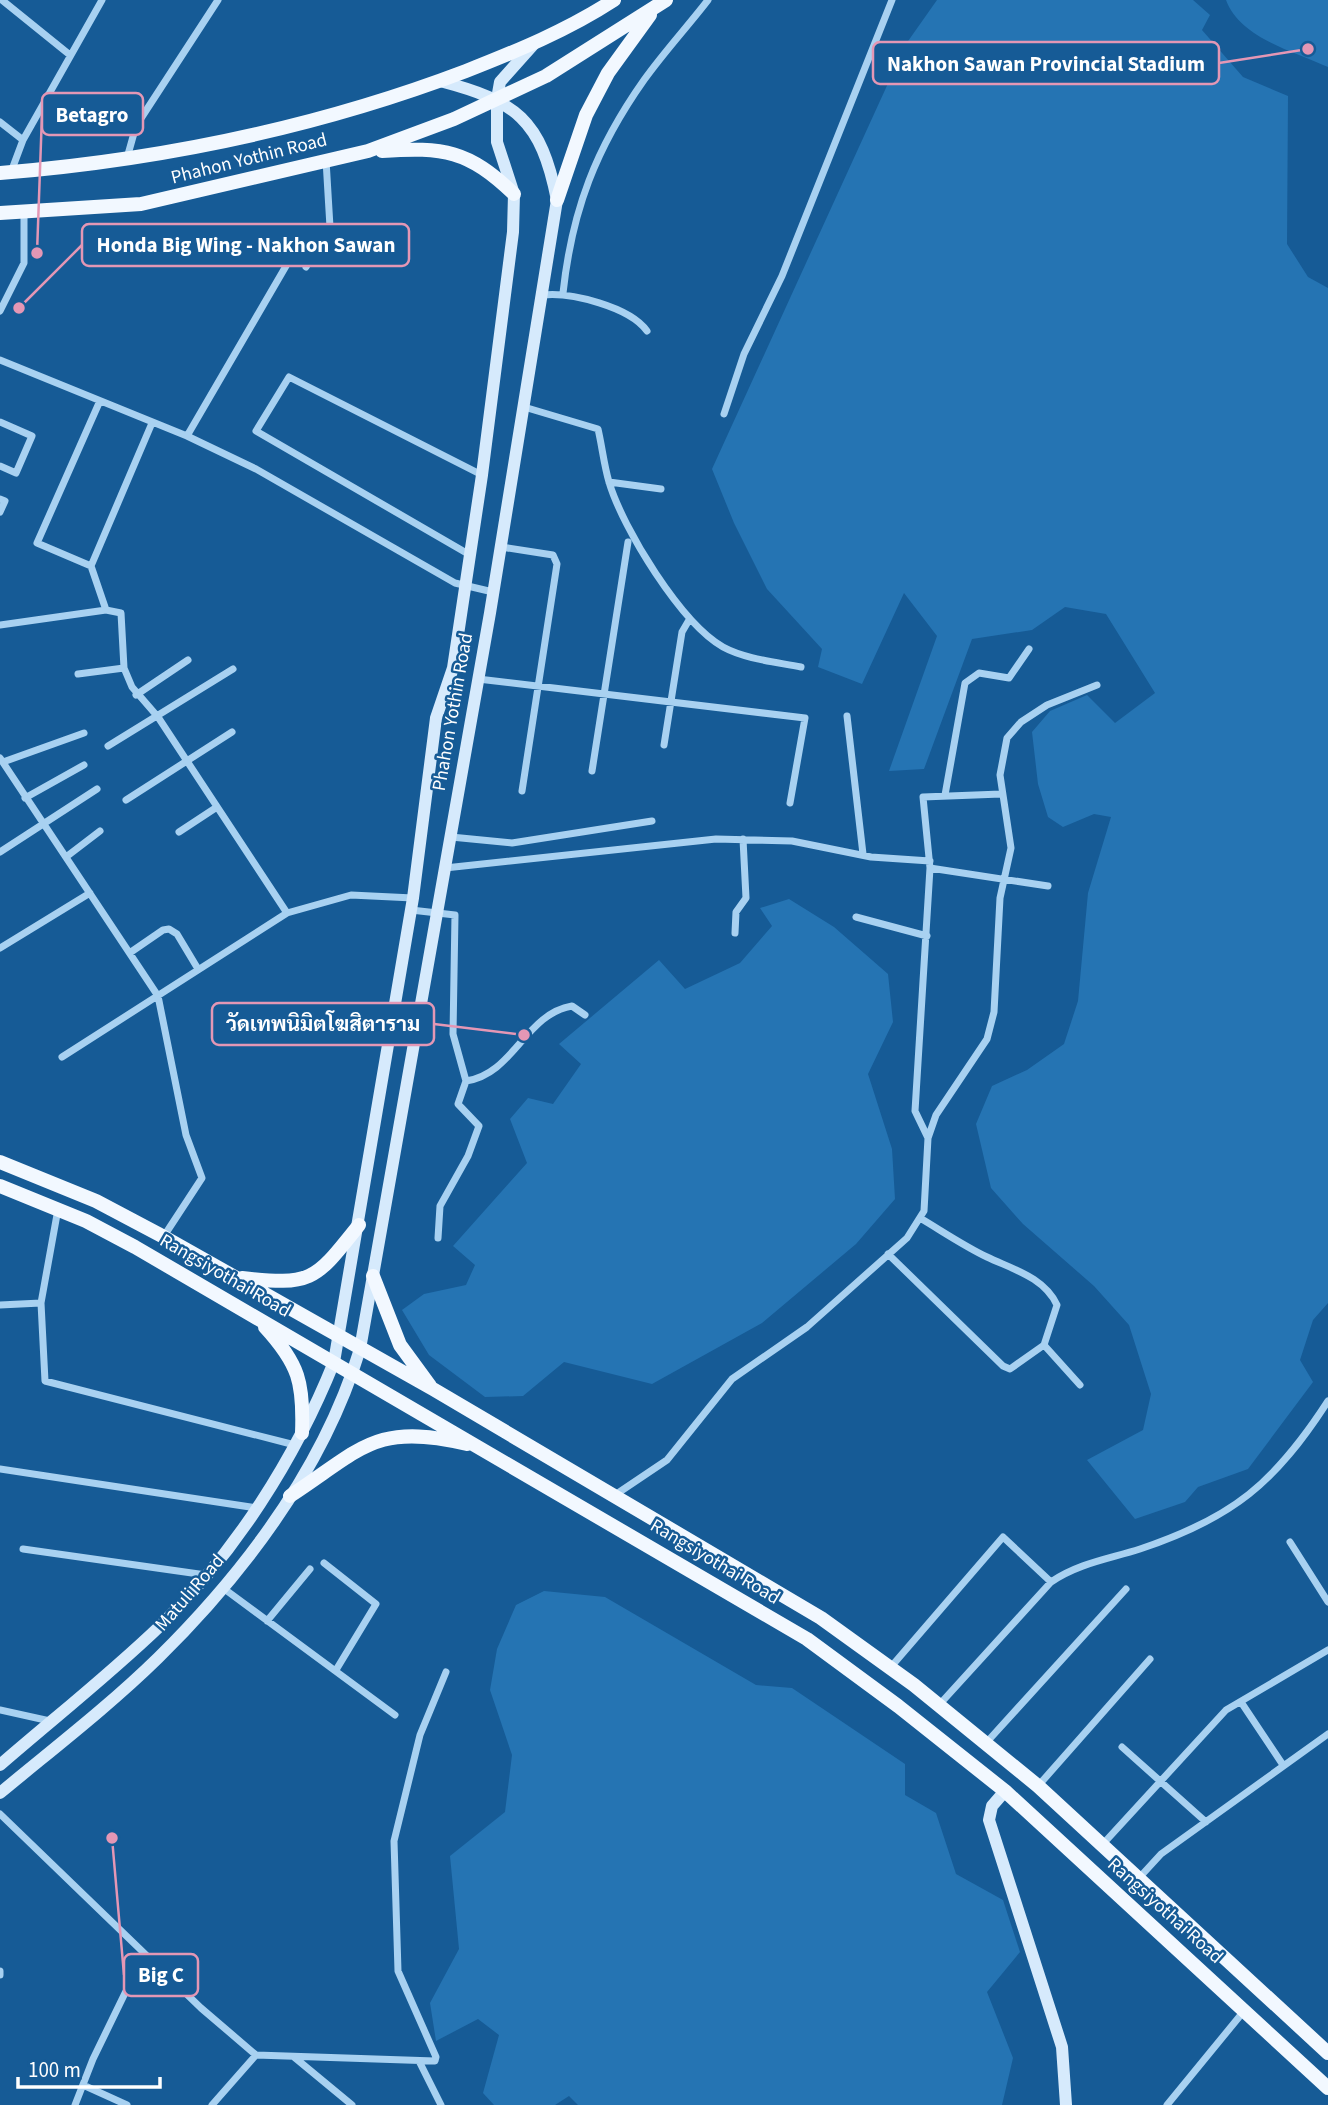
<svg xmlns="http://www.w3.org/2000/svg" width="1328" height="2105" viewBox="0 0 1328 2105" font-family="'Source Sans 3',Sarabun,sans-serif">
	<rect width="100%" height="100%" fill="#165b96"/>
	<!-- green -->
	<path fill="#2574b3" d="M937 0H1193L1210 15 1202 30 1243 77 1288 96 1287 244 1308 277 1328 288V1303L1313 1320 1300 1360 1313 1382 1248 1469 1198 1487 1185 1502 1135 1519 1087 1460 1143 1430 1151 1394 1129 1325 1094 1286 1023 1224 991 1188 976 1124 992 1086 1027 1070 1064 1044 1078 1001 1088 893 1111 817 1094 814 1063 827 1048 817 1038 784 1032 732 1050 711 1087 695 1115 723 1155 693 1106 614 1065 607 1032 630 972 639 924 769 889 771 937 636 904 593 862 684 818 667 822 649 767 589 734 523 712 469 906 44Z
		M1226 0H1328V67C1293 51 1240 38 1226 0Z
		M789 899 834 927 888 974 893 1022 868 1074 892 1149 895 1199 856 1244 762 1323 652 1384 564 1362 523 1396 485 1397 429 1355 402 1310 424 1294 466 1285 475 1265 453 1246 527 1163 510 1119 528 1098 553 1104 581 1064 559 1044 659 960 685 989 740 963 772 926 760 908Z
		M544 1591 605 1597 756 1685 792 1688 905 1764V1795L936 1813 956 1874 1003 1900 1020 1952 987 1992 1013 2058 1002 2105H578L569 2096 555 2105H494L483 2093 499 2035 478 2019 436 2041 430 2003 459 1949 450 1856 505 1812 512 1755 490 1690 497 1649 516 1605Z"/>
	<g fill="none" stroke-linecap="round" stroke-linejoin="round">
		<!-- street -->
		<path stroke="#a8d1f1" stroke-width="7" d="M2 0 70 55
			M0 122 23 140
			M127 158 136 126 218 0
			M11 172 23 140 102 0
			M306 267 330 227 326 160
			M563 293C572 210 596 148 644 80 664 52 688 26 708 0
			M543 295C571 292 630 307 647 331
			M0 311 24 263V212
			M0 360 187 436 256 469 455 583 493 592
			M99 403 37 543 91 566 152 423
			M524 407 598 429C602 446 604 465 609 482 623 529 681 623 723 647 745 659 776 662 801 667
			M724 414 744 354 782 276 892 0
			M0 422 32 436 16 473 0 466
			M187 436 286 266
			M609 482 661 489
			M0 499 5 501 0 512
			M501 547 553 555 557 564 522 791
			M470 555 256 431 289 377 482 475
			M91 566 106 610 121 613 124 668 132 687 158 717 287 913
			M0 625 106 610
			M78 674 124 668
			M478 679 805 718 790 803
			M136 695 188 660
			M847 716 863 854
			M664 745 682 632 689 620
			M108 746 233 669
			M0 758 158 996 186 1135 202 1178 164 1236
			M3 762 84 733
			M592 771 628 542
			M945 795 965 683 979 673 1009 678 1029 649
			M25 798 84 765
			M126 800 232 732
			M179 832 217 807
			M451 837 512 843 652 821
			M0 852 97 789
			M66 857 100 831
			M445 868 716 839 792 841 871 857 930 861
			M930 868 1048 886
			M411 910 455 915 453 1034 466 1081 458 1104 479 1126 468 1156 440 1206 438 1238
			M856 917 927 936
			M735 933 736 912 746 898 743 839
			M0 948 90 893
			M131 952 163 930 169 929 177 934 198 969
			M62 1057 287 913 351 895 413 898
			M466 1081C514 1074 525 1014 572 1006L585 1015
			M928 1138 915 1111 930 868 923 797 1001 794
			M58 1209 41 1303 45 1381 295 1445
			M888 1254 1003 1366 1010 1369 1044 1345 1057 1305C1044 1277 1012 1269 987 1257 964 1246 942 1231 920 1218
			M0 1305 41 1303
			M1044 1345 1080 1385
			M0 1469 257 1508
			M615 1495 667 1460 732 1379 807 1327 907 1238 924 1211 928 1138 936 1115 987 1039 994 1012 1000 898 1011 848 1000 775 1007 738 1021 722 1047 705 1097 685
			M1290 1542 1328 1602
			M23 1549 206 1575
			M324 1563 376 1604 336 1670
			M223 1588 395 1715
			M267 1621 310 1569
			M890 1668 1003 1537 1051 1582
			M1241 1702 1283 1765
			M939 1705 1051 1582C1079 1563 1109 1559 1140 1549 1233 1518 1275 1483 1328 1401
			M0 1710 50 1721
			M986 1743 1126 1589
			M1122 1747 1206 1822
			M1038 1786 1150 1659
			M0 1814 201 2008 256 2055 435 2061 436 2057 398 1971 394 1841 420 1735 446 1672
			M1102 1845 1226 1710 1328 1650
			M1139 1878 1161 1854 1328 1734
			M0 1971V1975
			M294 2057 352 2105
			M419 2061 441 2105
			M83 2085 127 2105
			M75 2105 93 2059 144 1954
			M212 2105 256 2055
			M1167 2105 1244 2011"/>
		<!-- secondary -->
		<path stroke="#d6eafc" stroke-width="12" d="M0 1765C53 1719 109 1675 160 1626 235 1553 295 1459 334 1362L413 898 436 718 453 668 482 475 513 232 514 194 497 142V99L500 82 533 45
			M1005 1791 992 1806 989 1820 1062 2047 1066 2105
			M0 1793C53 1749 109 1706 158 1658 245 1572 324 1467 360 1349L490 613 557 200C541 119 516 101 440 81"/>
		<!-- primary -->
		<path stroke="#f2f8ff" stroke-width="14" d="M382 151C444 147 468 150 514 194
			M0 173C160 160 316 128 466 71 517 51 568 30 614 0
			M557 200 586 115 608 73 650 15
			M0 213 141 204 368 151 454 119 546 76 666 0
			M0 1162 96 1201 164 1237 433 1389 821 1618 914 1685 1038 1786 1328 2053
			M0 1186 86 1221 135 1247 807 1639 898 1706 1005 1791 1328 2088
			M373 1276 400 1345 430 1386
			M242 1278C313 1286 315 1280 359 1225
			M265 1327C299 1364 304 1383 302 1433
			M290 1496C362 1449 375 1422 467 1444"/>
	</g>
	<g text-anchor="middle" dominant-baseline="central" stroke-width="5" stroke-linejoin="round" paint-order="stroke">
		<!-- street labels -->
		<g font-size="19" fill="#fff" stroke="#165b96">
			<text transform="translate(249 159) rotate(-14)">Phahon Yothin Road</text>
			<text transform="translate(453 712) rotate(-80)">Phahon Yothin Road</text>
			<text transform="translate(225 1276) rotate(30)">Rangsiyothai Road</text>
			<text transform="translate(715 1562) rotate(31)">Rangsiyothai Road</text>
			<text transform="translate(190 1593) rotate(-49)">Matuli Road</text>
			<text transform="translate(1165 1911) rotate(42)">Rangsiyothai Road</text>
		</g>
	</g>
	<!-- callouts -->
	<path fill="none" stroke="#e497b5" stroke-width="2.5" d="M1308 49L1219 63M37 253L42 114M19 308L82 245M524 1035L434 1024M112 1838L124 1975"/>
	<g fill="#e497b5" stroke="#165b96" stroke-width="2.5">
		<circle cx="1308" cy="49" r="7"/>
		<circle cx="37" cy="253" r="7"/>
		<circle cx="19" cy="308" r="7"/>
		<circle cx="524" cy="1035" r="7"/>
		<circle cx="112" cy="1838" r="7"/>
	</g>
	<g fill="#165b96" stroke="#e497b5" stroke-width="2.5">
		<rect x="873" y="42" width="346" height="42" rx="7"/>
		<rect x="42" y="93" width="101" height="42" rx="7"/>
		<rect x="82" y="224" width="327" height="42" rx="7"/>
		<rect x="212" y="1003" width="222" height="42" rx="7"/>
		<rect x="124" y="1954" width="74" height="42" rx="7"/>
	</g>
	<g font-size="21" text-anchor="middle" font-weight="bold" fill="#fff">
		<text x="1046" y="71">Nakhon Sawan Provincial Stadium</text>
		<text x="92" y="122">Betagro</text>
		<text x="246" y="252">Honda Big Wing - Nakhon Sawan</text>
		<text x="323" y="1031">วัดเทพนิมิตโฆสิตาราม</text>
		<text x="161" y="1982">Big C</text>
	</g>
	<!-- scale -->
	<path d="M18 2077v10h142v-10" fill="none" stroke="#ffffff" stroke-width="3.5"/>
	<text x="28" y="2077" font-size="21" fill="#ffffff" stroke="#165b96" stroke-width="5" paint-order="stroke">100 m</text>
</svg>
